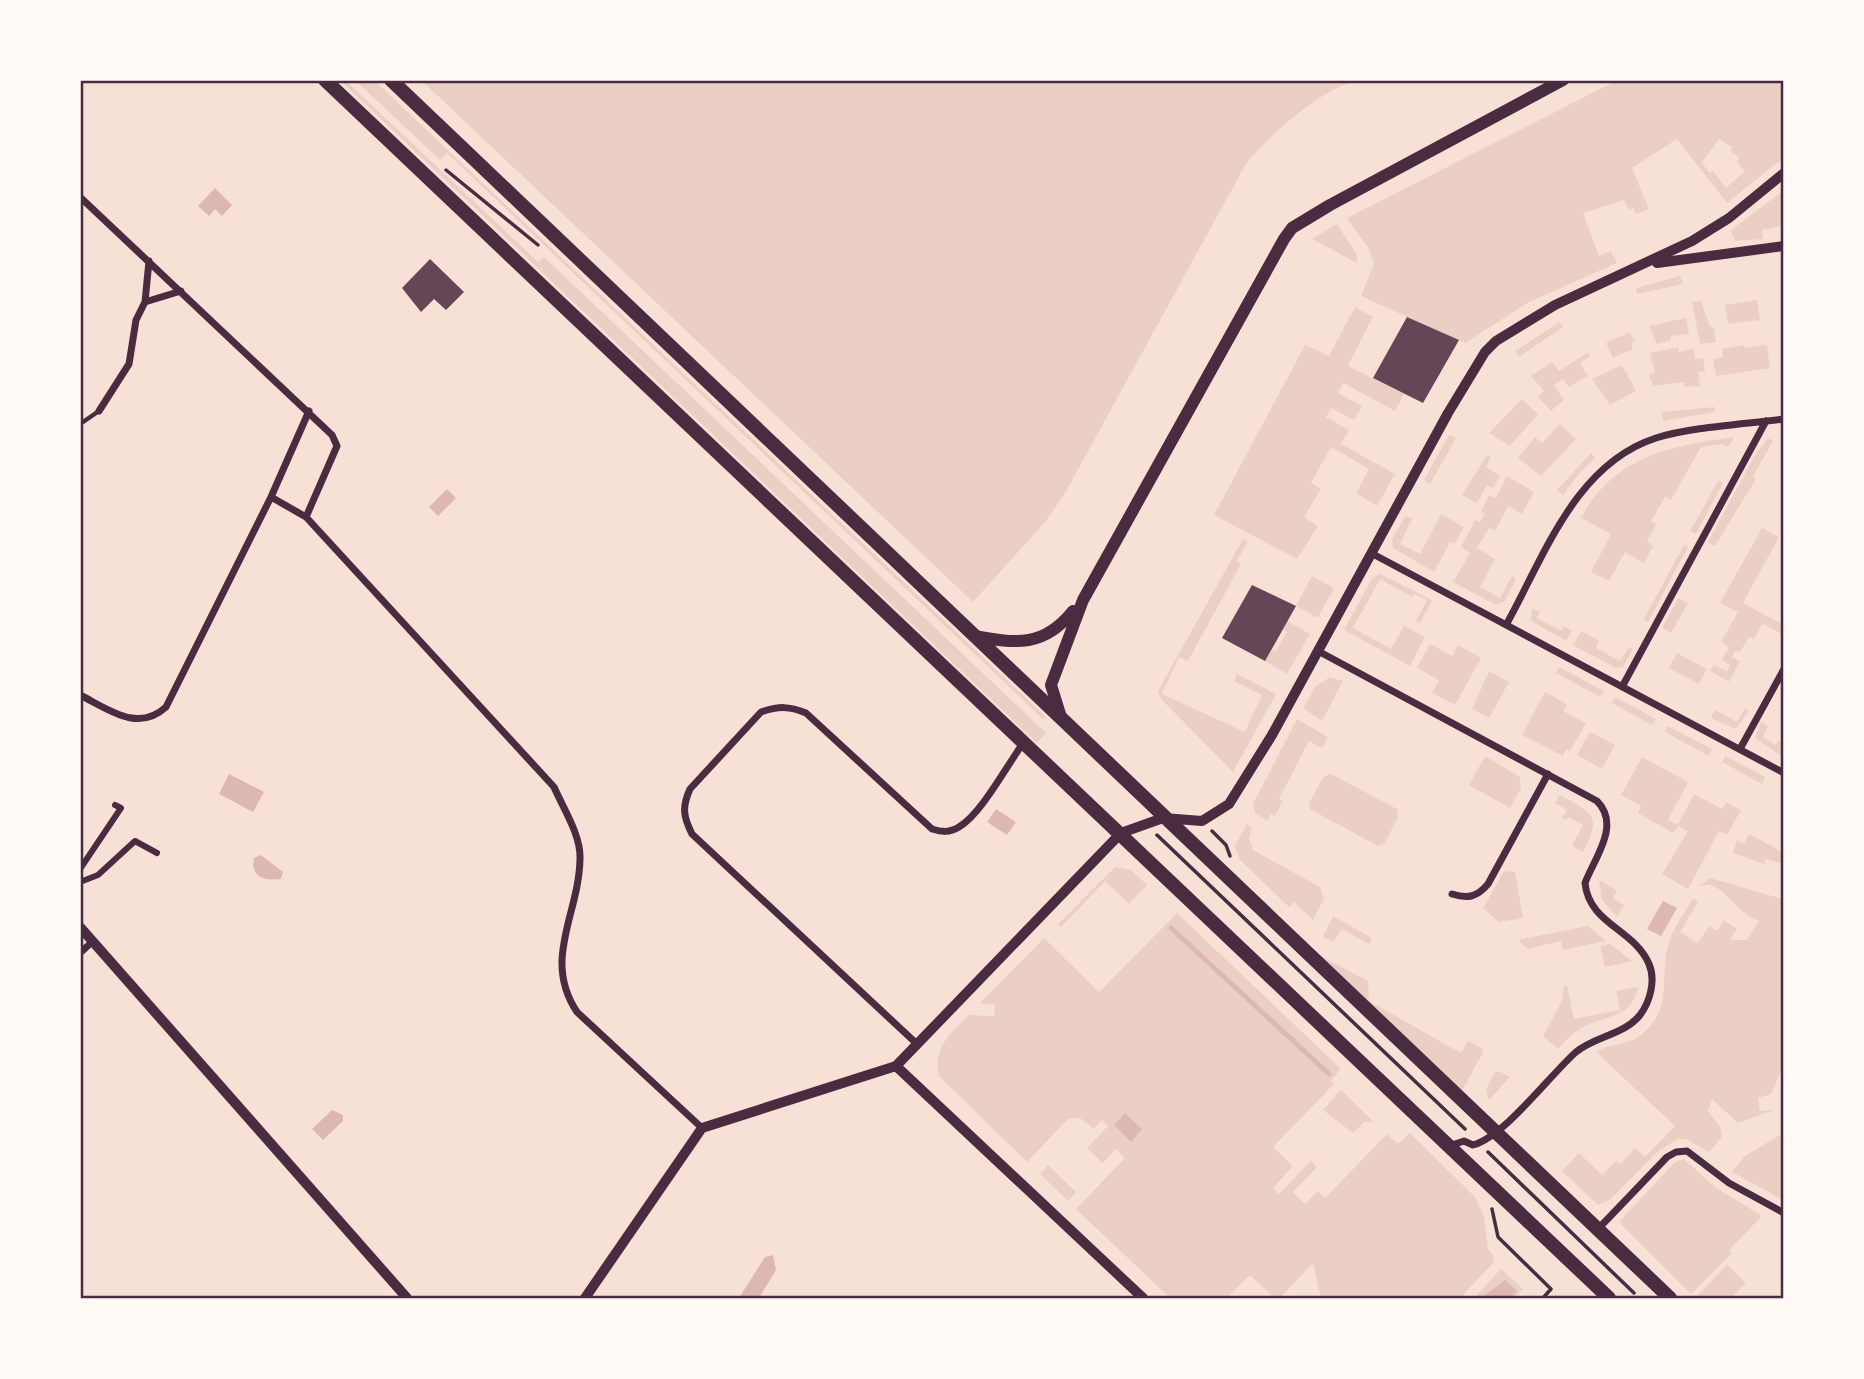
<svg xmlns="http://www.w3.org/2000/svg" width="1864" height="1379" viewBox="0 0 1864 1379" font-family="Lato,sans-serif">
	<rect width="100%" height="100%" fill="#f7e1d7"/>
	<!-- green -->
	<path fill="#ebcfc5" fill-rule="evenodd" d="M341 81H346L538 262 544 257 1046 733 1037 743Z
		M356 81H375L1046 717 1043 719 447 153 440 160Z
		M422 81H1352C1310 99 1278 128 1247 162L1064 495 1046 521 973 602Z
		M1616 81H1783V158L1727 203 1677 139 1632 168 1649 209 1636 214 1633 208 1629 210 1624 200 1583 213 1599 256 1611 251 1617 263 1529 302 1465 343 1361 296 1374 264 1369 249 1347 218ZM1719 139 1732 147 1730 151 1739 157 1737 162 1745 171 1726 188 1713 171 1709 173 1702 162Z
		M1783 191V226L1762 230 1763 239 1735 241 1731 231 1735 227Z
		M1337 224 1357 255V263L1312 239Z
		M1680 276 1683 284 1637 294 1636 288Z
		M1757 300 1760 320 1728 324 1725 305Z
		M1701 301 1710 327H1714L1716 342 1700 344 1692 302Z
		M1355 307 1373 317 1348 366 1404 394 1395 411 1343 383 1338 393 1362 406 1354 420 1331 408 1326 417 1349 430 1341 444 1395 474 1377 506 1356 493 1369 469 1331 447 1311 483 1321 489 1304 517 1318 526 1297 559 1214 515 1305 345 1329 356Z
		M1686 318 1689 334 1671 336V340L1657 344 1649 326Z
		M1560 322 1563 327 1519 357 1515 351Z
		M1630 332 1635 341 1631 343 1633 349 1613 358 1606 343Z
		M1744 345V348L1767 345 1770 368 1716 376 1713 359 1723 357 1722 349Z
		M1678 347 1679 352 1694 349 1695 359 1703 358 1705 371 1698 372 1700 386 1685 387 1684 382 1653 386 1649 375 1655 372 1650 353Z
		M1588 352 1590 356 1580 363 1588 376 1569 387 1563 379 1554 385 1564 400 1551 411 1538 397 1544 391 1531 376 1552 362 1559 371Z
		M1622 365 1636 391 1610 405 1592 379Z
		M1522 399 1538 414 1510 446 1489 433Z
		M1715 407V412L1663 421 1662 412Z
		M1560 424 1576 439 1541 476 1518 458 1535 437 1542 443Z
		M1449 435 1456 438 1430 484 1424 480Z
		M1734 437 1728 447 1722 444 1701 447 1671 500 1665 497 1651 521 1656 524 1647 542 1653 546 1644 563 1625 552 1609 581 1591 572 1611 534 1581 518C1614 456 1671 446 1734 437Z
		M1768 438 1773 441 1753 476 1756 479 1715 546 1708 542 1755 455Z
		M1591 453 1595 458 1577 476 1563 495 1557 490Z
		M1487 455 1491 457 1486 467 1500 476 1493 488 1487 485 1477 503 1462 495Z
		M1507 476 1534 492 1522 514 1508 506 1495 531 1489 528 1477 548 1495 559 1480 587 1500 598 1512 576 1516 579 1505 601 1496 605 1453 582 1470 553 1461 547 1475 520 1480 522 1485 514 1481 511 1489 495 1496 498Z
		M1718 481 1723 483 1696 534 1690 531Z
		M1441 514 1464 527 1455 543 1450 542 1434 572 1393 548 1392 540 1405 516 1412 519 1400 544 1420 554Z
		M1762 528 1779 537 1743 603 1783 625V635L1762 623 1754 639 1749 637 1740 652 1735 651 1732 657 1740 661 1729 682 1710 671 1714 665 1727 671 1730 665 1722 660 1729 647 1721 642 1738 612 1720 603Z
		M1243 539 1248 542 1237 561 1241 564 1188 661 1179 657 1162 694 1245 732 1262 695 1234 681 1237 674 1276 694 1233 772 1161 699 1158 691Z
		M1684 545 1688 547 1648 622 1644 619Z
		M1380 574 1432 600 1420 623 1416 621 1427 600 1414 594 1412 597 1380 579 1353 628 1391 649 1404 626 1425 637 1410 666 1344 630 1372 578Z
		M1312 576 1334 588 1318 618 1296 606Z
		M1678 598 1688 603 1671 633 1662 628Z
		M1532 608 1540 612 1537 618 1561 631 1564 626 1572 631 1566 641 1531 621Z
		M1287 621 1310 634 1287 674 1265 661 1272 649 1276 651 1287 632 1283 630Z
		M1581 631 1599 641 1596 648 1620 661 1629 647 1633 649 1623 667 1616 668 1573 645Z
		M1430 644 1452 656 1458 645 1481 658 1455 705 1432 693 1439 680 1417 668Z
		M1677 653 1707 669 1699 684 1669 668Z
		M1559 667 1604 691 1600 697 1556 673Z
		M1489 671 1509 682 1489 718 1472 709Z
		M1330 677 1343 681 1322 721 1303 708 1316 686Z
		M1545 692 1567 704 1563 711 1586 723 1570 751 1566 749 1563 756 1522 735Z
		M1615 697 1656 719 1652 725 1612 703Z
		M1745 708 1749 711 1736 729 1711 718 1715 710 1737 722Z
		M1297 719 1328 737 1322 748 1309 741 1279 799 1283 801 1275 816 1271 814 1267 821 1255 813 1253 804Z
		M1761 722 1768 726 1763 737 1776 745 1779 740 1783 743V757L1755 738Z
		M1668 726 1712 749 1709 756 1665 732Z
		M1590 732 1615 745 1602 769 1577 755Z
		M1485 756 1520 777 1521 788 1510 808 1469 785Z
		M1725 756 1765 777 1762 784 1722 762Z
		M1642 757 1688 782 1668 820 1678 825 1694 794 1722 809 1726 802 1741 810 1727 835 1719 831 1688 889 1662 874 1688 831 1678 826 1673 833 1638 813 1641 806 1621 795Z
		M1331 774 1397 809 1398 817 1385 843 1378 846 1310 809 1309 803 1324 776Z
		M1560 795C1592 813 1603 815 1583 852L1572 846 1583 825 1568 817 1566 820 1562 818 1567 810 1555 803Z
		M1247 824 1252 828 1249 838 1253 850 1320 887 1324 899 1313 920 1294 902 1289 907 1240 860 1235 846Z
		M1749 834 1783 852V864L1766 859 1764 864 1733 853 1737 840 1744 844Z
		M1115 867 1131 870 1147 885 1129 904 1105 881 1061 927 1058 924Z
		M1504 871 1515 872 1523 918 1499 922 1483 908Z
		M1710 878 1783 899 1782 1069 1771 1094 1758 1098 1760 1111 1774 1110 1738 1123 1712 1099 1708 1111 1720 1127 1722 1137 1709 1152 1686 1139H1678L1657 1152 1611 1199 1598 1205 1562 1171 1579 1153 1602 1175 1616 1161 1620 1164 1635 1148 1645 1157 1675 1126 1596 1052C1609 1043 1627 1046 1641 1035 1674 1007 1659 980 1668 946 1672 929 1685 913 1693 898L1698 902 1680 932 1698 943 1709 926 1717 931 1724 920 1737 929 1730 940H1747L1759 921C1734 913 1721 876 1699 887Z
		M1599 880 1617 891 1613 898 1624 905 1617 917 1602 900Z
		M1177 913 1341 1069 1331 1080 1334 1084 1273 1147 1293 1166 1273 1188 1279 1194 1311 1161 1317 1167 1293 1192 1305 1204 1318 1191 1325 1198 1387 1134 1398 1144 1410 1133 1475 1197 1484 1217 1488 1249 1493 1255 1494 1262 1462 1296 1464 1298H1321L1313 1263 1280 1298H1274L1250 1275 1227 1298H1170L1076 1209 1125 1158 1116 1149 1103 1163 1087 1148 1108 1126 1102 1120 1094 1129 1080 1118 1068 1119 1027 1162 939 1076C933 1047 950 1034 969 1015L994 1016 995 1005 980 1003 1044 938 1099 992Z
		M1333 916 1372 938 1369 944 1342 929 1333 942 1323 937Z
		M1588 926 1606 941 1563 950 1561 941 1528 949 1518 940Z
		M1610 944 1632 961 1605 967 1600 946Z
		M1315 953 1368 981 1369 1001 1461 1053 1468 1041 1482 1048 1483 1052 1462 1091Z
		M1567 985 1574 1019 1620 1010 1616 991 1638 987C1633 1018 1606 1015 1583 1027 1573 1032 1565 1041 1558 1049L1543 1036 1562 1001 1564 986Z
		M1499 1071 1510 1077 1489 1100 1486 1090 1494 1073Z
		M1341 1090 1374 1122H1364L1353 1133 1323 1110Z
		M1783 1133V1200L1732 1172 1745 1156Z
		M1684 1159 1715 1187 1762 1216 1729 1250 1732 1253 1691 1294 1619 1222 1675 1162Z
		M1048 1165 1076 1192 1068 1201 1040 1174Z
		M1727 1265 1746 1283 1731 1298H1695Z
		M1501 1269 1523 1289 1514 1298H1478L1476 1296Z"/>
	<!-- water -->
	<path fill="#dcb8b0" d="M215 188 232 205 222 216 215 209 209 216 198 206Z
		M447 489 456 498 438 516 429 507Z
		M229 774 264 792 253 812 219 794Z
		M996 809 1016 822 1007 835 987 822Z
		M261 855 283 872 281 879C264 881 250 877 254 858Z
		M1663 901 1677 908 1661 936 1647 929Z
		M332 1110 343 1115V1121L323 1140 312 1129Z
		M1125 1113 1142 1129 1131 1142 1114 1125Z
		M773 1255 776 1270 759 1298H739L765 1257Z
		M1505 1280 1517 1291 1510 1298 1484 1296Z"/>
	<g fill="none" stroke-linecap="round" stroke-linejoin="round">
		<!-- stream -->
		<path stroke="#dcb8b0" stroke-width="5" d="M1171 928 1329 1074"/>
	</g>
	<!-- building -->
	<path fill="#644757" d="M430 259 464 292 446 310 434 299 421 312 402 288Z
		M1407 317 1459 340 1423 403 1373 378Z
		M1252 585 1296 606 1265 661 1222 638Z"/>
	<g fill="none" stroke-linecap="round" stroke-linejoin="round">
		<!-- path -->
		<path stroke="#4a2c40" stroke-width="3.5" d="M446 170 538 245
			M1212 831 1226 845 1230 856
			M1157 835 1465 1129
			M1488 1152 1634 1293
			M1492 1209 1498 1237 1551 1289 1543 1298"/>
		<!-- service -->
		<path stroke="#4a2c40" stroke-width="4.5" d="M80 424 99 411"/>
		<!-- pedestrian -->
		<path stroke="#4a2c40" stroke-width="6" d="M80 869 121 808 115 805
			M80 882 98 875 135 841 157 853"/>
		<!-- minor -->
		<path stroke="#4a2c40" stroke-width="7" d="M80 197 332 435 337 446 306 517 554 787C563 808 581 835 580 859 579 915 542 959 577 1012L702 1128
			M145 302 181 291
			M99 411 129 364 136 320 145 302 149 261
			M271 497 306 517
			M1371 553 1784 773
			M1506 625C1544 557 1575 464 1656 438 1690 427 1747 424 1784 419
			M1318 651 1597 801C1621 825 1595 857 1585 883 1589 924 1634 929 1649 964 1656 980 1650 1002 1640 1015 1624 1035 1595 1036 1576 1052 1549 1076 1505 1136 1473 1145L1464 1141 1449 1146
			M1622 687 1766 421
			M80 695C108 709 138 733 166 707L271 497 309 411
			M1740 749 1784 669
			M1452 894C1468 899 1477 897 1488 884L1548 774
			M80 953 92 942
			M917 1044 692 834C683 816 682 807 690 789L761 712C779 706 789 706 806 713L932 829C942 832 949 833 959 827 982 813 1007 765 1024 742
			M1598 1229 1667 1157 1676 1152 1687 1151 1729 1183 1784 1213"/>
		<!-- tertiary -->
		<path stroke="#4a2c40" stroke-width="10" d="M1657 263 1784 246
			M80 927 407 1298
			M896 1066 1143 1298
			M585 1298 702 1128 896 1066 1121 833 1163 818 1202 821 1229 804 1272 735 1448 413 1485 352 1496 341 1555 305 1692 241 1729 218 1784 173"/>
		<!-- secondary -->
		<path stroke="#4a2c40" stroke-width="12" d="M974 636C1017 644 1044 647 1073 611
			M1060 714 1051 685 1083 600 1284 239 1292 228 1330 205 1563 80"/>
		<!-- primary -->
		<path stroke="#4a2c40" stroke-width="14" d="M325 80 1609 1298
			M391 80 1670 1298"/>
	</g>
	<!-- border -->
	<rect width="1864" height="1379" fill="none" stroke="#fffaf5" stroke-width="164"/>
	<rect x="82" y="82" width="1700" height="1215" fill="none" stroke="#4a2c40" stroke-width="2.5"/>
</svg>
